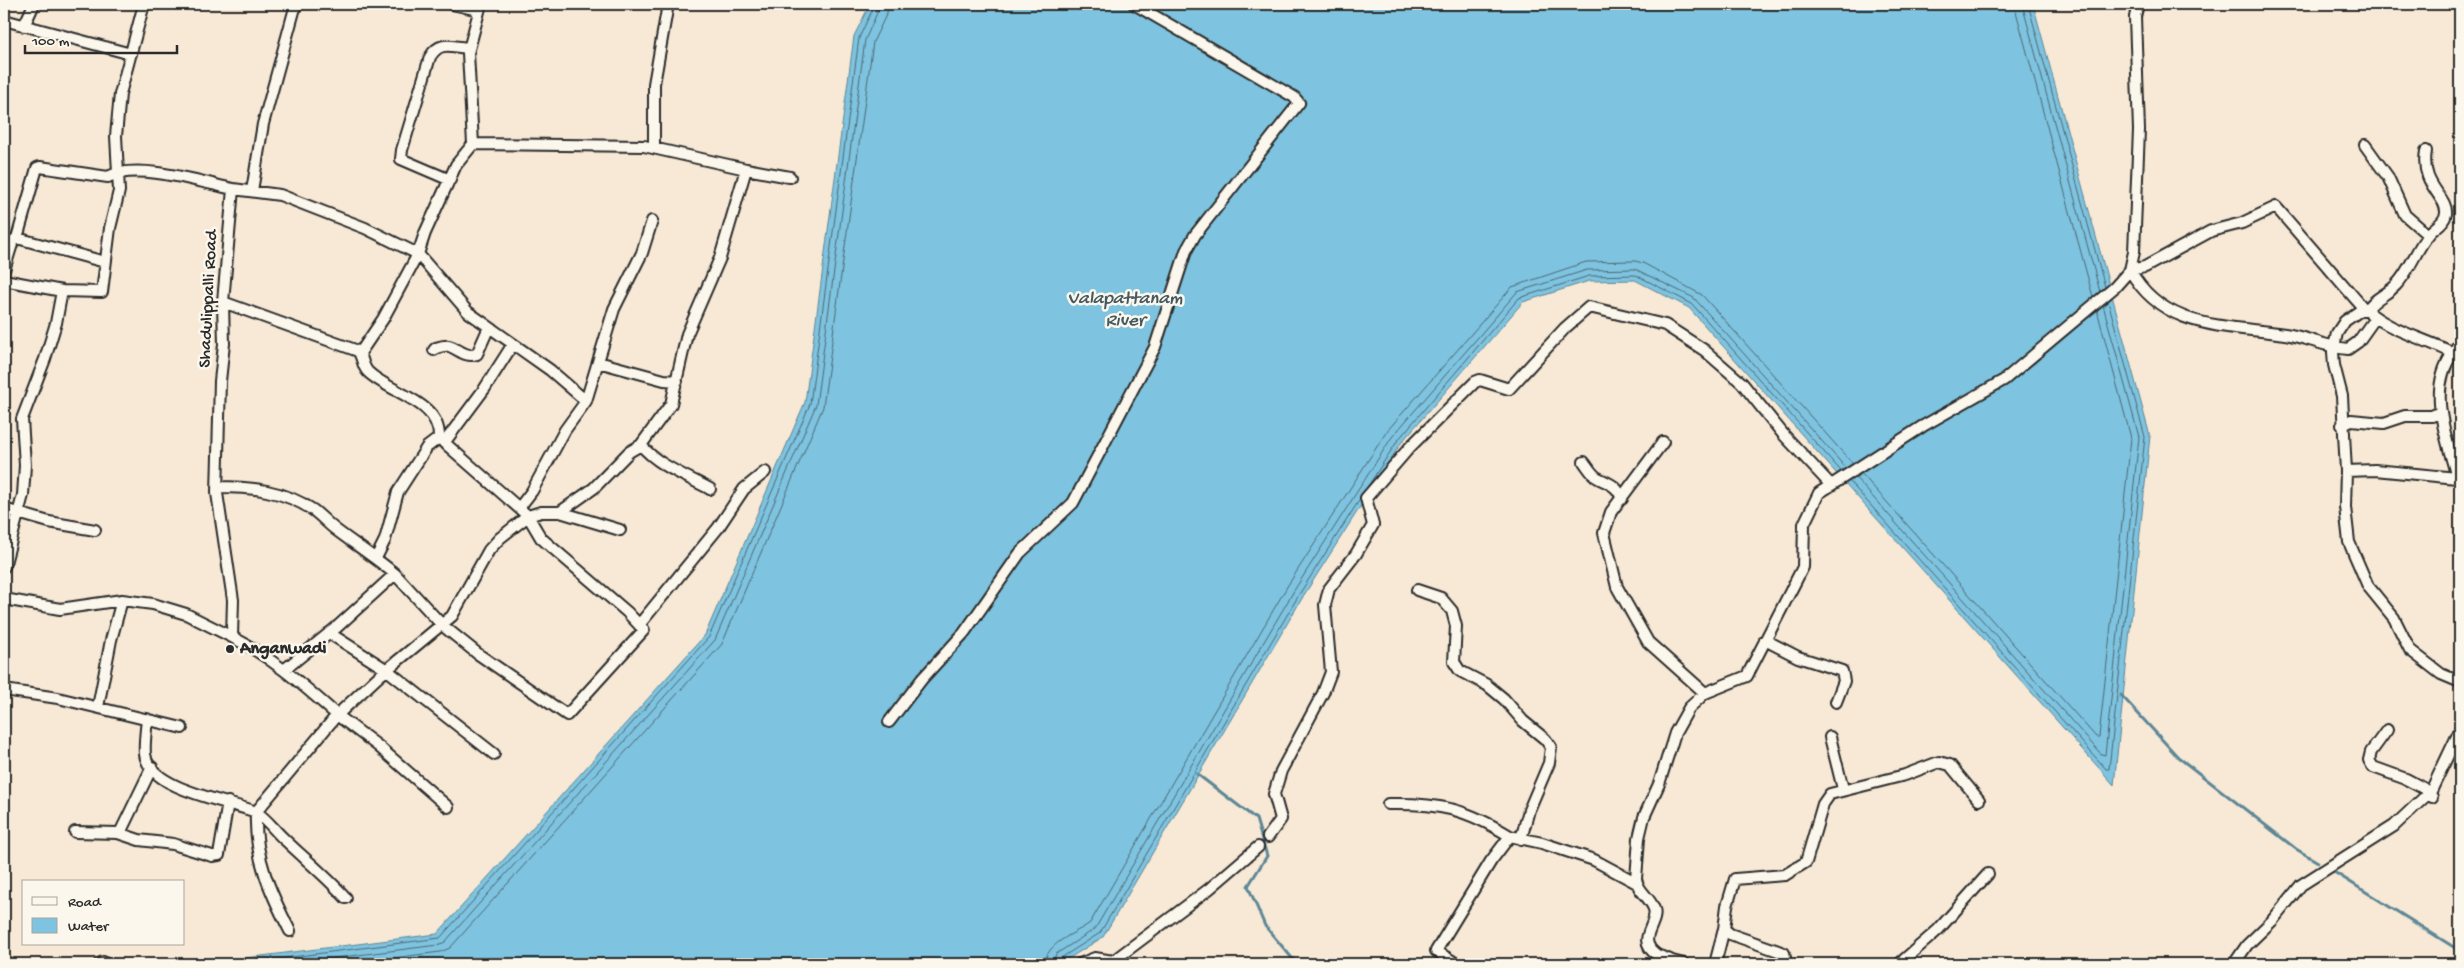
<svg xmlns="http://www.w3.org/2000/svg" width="2464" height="968" viewBox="0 0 2464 968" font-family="'Gochi Hand',sans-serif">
	<rect width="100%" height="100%" fill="#f7e9d5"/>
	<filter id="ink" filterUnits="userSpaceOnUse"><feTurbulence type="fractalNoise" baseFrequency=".02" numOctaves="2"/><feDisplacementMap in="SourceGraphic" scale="10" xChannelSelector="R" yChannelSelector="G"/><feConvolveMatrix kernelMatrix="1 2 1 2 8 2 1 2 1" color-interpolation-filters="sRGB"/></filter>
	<g filter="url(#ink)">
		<!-- water -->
		<path fill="#7ec3df" stroke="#5d8697" d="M870 4H2033L2150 436 2114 785 1689 308 1635 280 1589 281 1523 302 1401 443 1304 595 1103 937 1060 964H197L437 934 705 635 805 402 854 36Z"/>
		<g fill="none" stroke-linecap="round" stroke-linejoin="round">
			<!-- shore -->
			<path stroke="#4c6873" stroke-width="1" d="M2014 4 2093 297
				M2022 4 2100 292
				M2028 4 2105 287
				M1861 473 2096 737H2099L2131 438 2097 310
				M1855 477 2101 754 2105 755 2139 437 2103 305
				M1849 481 2106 769H2109L2145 437 2108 301
				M1368 486 1398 440 1519 298 1589 276 1636 275 1692 304 1841 471
				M237 964 440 938 709 637 810 404 859 38 875 4
				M286 964 438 945 445 942 715 640 816 405 865 40 881 4
				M346 964 440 952 450 948 722 644 823 407 873 42 887 13 888 4
				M1045 964C1045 943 1075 934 1090 923L1288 585 1387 431 1512 287 1586 262 1635 261 1643 263 1702 295 1853 464
				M1052 964 1056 954 1095 929 1295 589 1392 437 1517 292 1587 270 1635 269 1694 298 1846 468
				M1058 964 1061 958 1100 933 1300 593 1360 499"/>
			<!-- stream -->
			<path stroke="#5d8697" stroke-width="3" d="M2121 695 2178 757 2296 849 2318 862
				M1197 774 1256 819 1267 856 1248 886 1265 926 1297 964
				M2334 872 2460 951"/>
			<defs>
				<path id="street" d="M452 4 479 10
					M4 20 131 54
					M24 26 34 4
					M2365 145 2388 177 2405 215 2428 235
					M654 148V84L668 4
					M746 169 790 177
					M450 180 401 159 402 150 430 57C440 40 451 47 469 48
					M252 191 263 124 296 4
					M17 238 105 262
					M4 270 13 241 17 238 37 168 40 167 108 177C137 162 201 182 233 189
					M4 280 62 291 102 292 110 228 119 191 116 136 120 94 144 4
					M223 302 358 351C363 357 362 366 368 372 391 394 440 401 439 438L528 516 541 512H560L594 488 629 452 641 445 671 404 687 334 720 258 746 169 644 146 473 144
					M2365 310 2276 207 2242 223 2211 231 2145 267 2130 270C2163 330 2225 325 2285 334 2306 337 2326 347 2348 349L2358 342 2375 318
					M2371 314C2396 333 2426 339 2453 353L2460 342
					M434 350 436 348C439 347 445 345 449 346 459 349 465 358 477 354L489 327
					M360 353 383 319 418 254 468 312 550 370 586 401
					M2460 356 2453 353C2426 390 2447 438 2457 478L2375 470 2346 471 2345 507 2349 542 2368 586 2394 618 2410 650 2441 674 2460 682
					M598 362 664 380 677 381
					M2342 425 2351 420 2384 423 2405 416H2432L2440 412
					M1663 442 1611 512 1604 533 1617 587 1648 642 1705 693
					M444 443 485 388 513 344
					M641 445C657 465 688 477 710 489
					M1584 462C1588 467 1592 475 1598 478 1610 484 1617 485 1622 499
					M2346 471 2342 396 2334 365 2333 352 2337 333 2345 321 2361 310H2367C2374 298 2387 295 2396 285 2410 271 2416 249 2429 234 2434 227 2444 224 2446 214 2448 196 2420 186 2426 151
					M217 487C252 487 283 490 313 510 321 516 328 524 336 530 356 545 376 558 395 574
					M519 508 532 491 565 430 586 401 614 309 642 253 652 221
					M4 509 49 522 95 530
					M560 512 620 530
					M376 558 385 540 398 492 427 447 439 438
					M4 567 23 495 25 465 22 419 45 359 56 323 62 291
					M1417 590 1441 598 1452 611 1456 626 1454 662 1460 671 1487 685 1504 699 1523 721 1545 739 1551 747 1549 763 1529 810 1521 839
					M4 599 60 609 122 600 153 604 186 614 232 637 233 600 217 493 220 381 224 344 223 302 233 189 280 195 365 228 418 254 425 233 456 165 473 144 468 53 481 4
					M639 625 718 528 744 489 765 472
					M329 633 387 670 494 754
					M1765 640 1798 657 1842 671 1844 681 1836 702
					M284 670 337 627 395 574 442 625 478 654 567 715 644 630 627 612 541 538 528 516 500 538 489 550 452 616 378 677 337 715 378 746 448 807
					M4 690 58 698 182 728
					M98 707 111 640 122 600
					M147 719C146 730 144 743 145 754 149 790 229 801 256 812L337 715C304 686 272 657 232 637
					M889 722 922 679 964 633 1020 553 1073 503 1155 347 1186 251 1195 235 1299 103 1294 97 1134 4
					M2387 730 2371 752 2369 760 2373 767 2406 779 2423 788 2432 797
					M1830 737 1843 789
					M1388 804C1441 803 1466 809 1510 836
					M75 832 118 833 139 840 173 844 212 856 219 855 228 802
					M120 833 152 767
					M1268 837 1281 819 1274 794 1281 771 1323 693 1331 672 1325 605 1329 589 1356 554 1373 525 1366 498 1410 447 1475 382 1480 380 1509 389 1565 328 1589 307 1665 325 1704 350 1742 383 1783 434 1830 484
					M290 931C270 892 254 857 256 812 268 820 274 830 284 839 305 859 327 877 346 898
					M1672 961C1667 958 1661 957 1657 955 1634 939 1659 925 1654 909 1650 897 1638 892 1636 879L1639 838 1644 817 1659 784 1675 733 1689 708 1705 693 1747 676 1803 567 1804 524 1819 493 1923 426 2004 380 2115 287 2130 270 2134 252 2139 130 2135 17 2138 4
					M99 964 103 962
					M1080 964 1095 958 1113 961 1209 889 1258 847
					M1457 964 1436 951 1491 861 1510 836 1542 843 1594 860 1637 883
					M1669 964 1672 961 1684 964
					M1715 964 1724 929
					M1781 964 1785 957 1784 953 1730 934 1724 929 1727 906 1735 879 1785 875 1806 862 1823 804 1830 794 1905 775 1939 762 1950 765 1979 800
					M1899 964 1938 930 1988 874
					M2234 964 2247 945 2272 921 2301 885 2394 826 2431 791 2460 730"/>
			</defs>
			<!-- street casing -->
			<use href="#street" stroke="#2b2b2b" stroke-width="14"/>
			<!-- street -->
			<use href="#street" stroke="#fbf7ec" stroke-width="10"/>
		</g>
	</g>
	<!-- markers -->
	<circle fill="#2b2b2b" stroke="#fbf7ec" stroke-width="2" cx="230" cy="649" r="5"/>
	<g text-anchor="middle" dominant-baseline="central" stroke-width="5" stroke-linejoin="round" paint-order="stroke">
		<!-- street labels -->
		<g font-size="18" fill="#2b2b2b" stroke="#fbf7ec">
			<text transform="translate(209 299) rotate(-87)">Shadulippalli Road</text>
		</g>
		<!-- poi labels -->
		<g font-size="18" font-weight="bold" fill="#2b2b2b" stroke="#fbf7ec" text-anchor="start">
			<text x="240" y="649">Anganwadi</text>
		</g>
		<!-- water labels -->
		<g font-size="19" font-style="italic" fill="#445961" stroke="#fbf7ec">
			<text x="1125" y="299">Valapattanam<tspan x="1125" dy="22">River</tspan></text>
		</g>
	</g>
	<!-- margin -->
	<rect width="2464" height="968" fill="none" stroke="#fbf7ec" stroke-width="20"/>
	<rect x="10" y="10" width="2444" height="948" fill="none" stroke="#2b2b2b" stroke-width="2" filter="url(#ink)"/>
	<!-- legend -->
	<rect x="22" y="880" width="162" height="65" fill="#fbf7ec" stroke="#a8a59f"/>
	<rect x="32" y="897" width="25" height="8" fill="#fbf7ec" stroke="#a8a59f"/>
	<text x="68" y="906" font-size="15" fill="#2b2b2b">Road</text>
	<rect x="32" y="918" width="25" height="15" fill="#7ec3df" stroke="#a8a59f"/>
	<text x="68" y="930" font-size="15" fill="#2b2b2b">Water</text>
	<!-- scale -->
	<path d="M25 45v8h152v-8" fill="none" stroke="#2b2b2b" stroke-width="2.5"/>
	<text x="32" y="45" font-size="15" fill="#2b2b2b" stroke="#fbf7ec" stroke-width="4" paint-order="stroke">100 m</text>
</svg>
